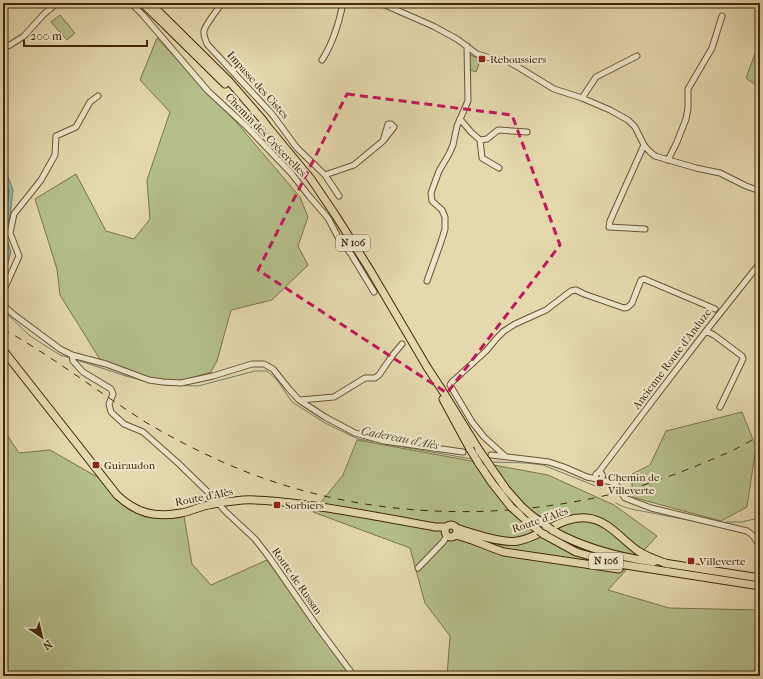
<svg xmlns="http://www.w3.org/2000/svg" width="763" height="679" viewBox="0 0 763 679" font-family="'IM FELL French Canon',serif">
	<rect width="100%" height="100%" fill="#e4d8ad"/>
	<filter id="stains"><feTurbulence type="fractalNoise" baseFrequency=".005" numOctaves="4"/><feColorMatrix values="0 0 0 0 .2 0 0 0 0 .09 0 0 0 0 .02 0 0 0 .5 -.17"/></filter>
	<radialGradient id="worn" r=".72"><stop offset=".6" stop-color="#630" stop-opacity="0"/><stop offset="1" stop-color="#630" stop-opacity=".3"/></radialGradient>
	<!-- green -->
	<path fill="#b4bf8a" stroke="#7c734a" d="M60 15 75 33 67 40 51 22Z
		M157 38 237 123 300 197 308 217 298 246 308 265 272 300 231 310 217 361 211 372 181 381 149 378 101 361 60 295 57 269 35 199 76 174 106 231 134 239 150 219 147 180 170 112 140 80Z
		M760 40V88L746 78Z
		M470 55 481 59 476 72 468 69Z
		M742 412 756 447 747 507 721 521 632 497V474L650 465 666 431Z
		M3 429 19 453 50 450 106 482 116 500 145 517 184 516 192 564 211 585 267 560 284 584 351 676H3Z
		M357 440 548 475 614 505 657 536 608 590 669 608 760 610V656L752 676H447L450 636 425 603 410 548 313 512 343 475Z"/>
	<!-- water -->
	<path fill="#95b9ae" stroke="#747f6c" d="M3 167 5 169 13 190 10 216 5 233 11 252 3 280Z"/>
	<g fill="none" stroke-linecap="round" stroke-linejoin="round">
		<!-- shore -->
		<path stroke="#6c705c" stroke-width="1" d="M3 175 9 191 6 215 3 226"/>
		<!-- stream -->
		<path stroke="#747f6c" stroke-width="1" d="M3 310 30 336 60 355 70 358
			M77 360 126 376 141 380
			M158 384 164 385 198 386 255 371H267L277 380 292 402 325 423 358 439 383 443
			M386 444 472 459
			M491 462 526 463 543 465 598 487 601 488
			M616 503C624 509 642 511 652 513 671 517 691 520 710 525
			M754 520 760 525
			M726 522H742L754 519 760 522"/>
		<defs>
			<path id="minor" d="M131 3 142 14 208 91 247 127 291 173 309 196 328 218 338 237 351 254 374 292
				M222 3C218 9 205 25 204 31 203 36 206 40 207 44L272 114 297 148 325 175 354 165 383 141 394 127 391 124H388L383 141
				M373 3 377 4 385 5 433 26 457 39 477 54 497 60 507 61 518 67 554 89 582 98 610 110 628 120 635 127 644 145 649 151 655 156 696 168 720 173 746 186 760 191
				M3 48 10 45 24 36 44 14 57 3
				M322 60C333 43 339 23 343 3
				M582 98 596 77 637 56
				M460 119 471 132 480 140 487 139 498 130 527 132
				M480 140 482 158 499 168
				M644 145 610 221 609 227 645 229
				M668 160 677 142 686 119 688 108V89L712 48 722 16
				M325 175 339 196
				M427 281 441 242 445 229V217L442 210 432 201 431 193 439 171 449 154 453 145 457 126 468 101 467 46
				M3 292 19 256 10 233 14 214 41 180 55 155 56 136 76 127 90 102 98 96
				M3 305 13 314 60 349 72 355 106 364 149 380 163 382 181 383 213 376 252 364H264L273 369 289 389 299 400 325 417 355 433 384 441 463 452
				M706 331 714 335 742 356 743 359 720 407
				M72 355 73 361 83 372 111 389 113 394 109 404 111 412 124 424 143 432 178 463 214 498 225 511 255 539 269 557 319 629 354 676
				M300 400 334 397 365 378H375L379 375 392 356 402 344
				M491 455 549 462 564 467 587 477 597 479
				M505 456 484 437 472 422 450 385 452 382 486 351 497 338 504 331 515 324 546 310 571 291 576 290 584 294 624 308 628 307 632 303 641 280 644 279 715 309
				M595.5 476a3.5 3.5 0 1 1 7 0a3.5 3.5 0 1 1-7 0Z
				M598 473 650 404 706 331 760 263
				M600 480C610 481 615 482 621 490
				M623 495 625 498 651 508 747 531C754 535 757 540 760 548
				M418 568 443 542 447 536"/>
			<path id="major" d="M142 3 163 23
				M150 3 229 81 262 119 268 127 311 179 336 216 370 270 427 367 442 390 479 450
				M165 25 225 84
				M3 350 117 495C136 513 155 518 181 513 189 512 196 508 204 506 217 503 230 501 243 500 264 499 286 502 307 505 350 511 392 519 435 527H446
				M443 399 470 449
				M478 462 492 483 511 507
				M488 463 506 489 521 506
				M520 515 539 531
				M531 515 548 527
				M445 531a6 6 0 1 1 12 0a6 6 0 1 1-12 0Z
				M456 528C471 533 503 544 518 541 542 537 562 515 587 518 608 520 621 539 638 551 647 557 657 560 668 564
				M552 530C583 548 618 557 654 562
				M543 534 576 552 619 564 760 586
				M455 535C472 538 487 547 504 552L619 569
				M664 563 760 578"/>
		</defs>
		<!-- minor casing -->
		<use href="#minor" stroke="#6b5333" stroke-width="7"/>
		<!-- major casing -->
		<use href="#major" stroke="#43270a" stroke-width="9"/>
		<!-- minor -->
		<use href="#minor" stroke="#ede6ca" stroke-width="5"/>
		<!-- major -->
		<use href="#major" stroke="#e4d8ad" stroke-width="7"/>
		<!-- rail -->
		<path stroke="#43270a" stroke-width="1" stroke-dasharray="7 7" stroke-linecap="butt" d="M3 329C14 335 24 341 35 348 73 372 109 399 147 423 169 436 192 448 216 459 344 518 492 526 628 490 637 488 646 484 655 481 680 473 704 463 727 453 739 448 749 441 760 436"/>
		<defs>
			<path id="major-bridge" d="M470 449 478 462
				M479 450 488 463
				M521 506 531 515
				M511 507 520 515
				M548 527 552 530
				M539 531 543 534"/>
		</defs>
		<!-- major-bridge casing -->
		<use href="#major-bridge" stroke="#43270a" stroke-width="9" stroke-linecap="butt"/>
		<!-- major-bridge -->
		<use href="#major-bridge" stroke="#e4d8ad" stroke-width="7"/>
	</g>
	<!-- marked area -->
	<path fill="none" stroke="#c2185b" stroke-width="3" stroke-dasharray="8 5" stroke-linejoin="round" d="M347 94 512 115 560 245 447 393 258 270Z"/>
	<!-- markers -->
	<g fill="#8f2418" stroke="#ede6ca" stroke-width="1.5">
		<rect x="478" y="55" width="8" height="8" rx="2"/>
		<rect x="92" y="461" width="8" height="8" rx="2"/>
		<rect x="596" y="479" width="8" height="8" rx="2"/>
		<rect x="273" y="501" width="8" height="8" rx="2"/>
		<rect x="687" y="557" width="8" height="8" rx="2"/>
	</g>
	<g text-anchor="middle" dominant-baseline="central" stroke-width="4" stroke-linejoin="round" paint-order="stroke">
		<!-- shield labels -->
		<g fill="#ede6ca" stroke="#766044" stroke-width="1">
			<rect x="336" y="235" width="34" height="16" rx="3"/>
			<rect x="589" y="553" width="34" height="16" rx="3"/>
		</g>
		<g font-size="10" font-weight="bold" fill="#43270a">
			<text x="353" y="243">N 106</text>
			<text x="606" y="561">N 106</text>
		</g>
		<!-- poi labels -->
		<g font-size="11" fill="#43270a" stroke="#ede6ca" text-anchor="start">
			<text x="490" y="59">Reboussiers</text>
			<text x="104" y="465">Guiraudon</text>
			<text x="608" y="477">Chemin de<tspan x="608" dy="13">Villeverte</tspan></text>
			<text x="285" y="505">Sorbiers</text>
			<text x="699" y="561">Villeverte</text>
		</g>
		<!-- street labels -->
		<g font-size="11" fill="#43270a" stroke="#ede6ca">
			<text transform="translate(258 85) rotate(48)">Impasse des Cistes</text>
			<text transform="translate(266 135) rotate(46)">Chemin des Crécerelles</text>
			<text transform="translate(672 359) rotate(-53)">Ancienne Route d'Anduze</text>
			<text transform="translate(204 497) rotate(-11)">Route d'Alès</text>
			<text transform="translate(540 520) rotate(-19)">Route d'Alès</text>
			<text transform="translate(297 581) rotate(55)">Route de Russan</text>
		</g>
		<!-- water labels -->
		<g font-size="12" font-style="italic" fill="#584c33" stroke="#ede6ca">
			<text transform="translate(400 438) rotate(11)">Cadereau d'Alès</text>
		</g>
	</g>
	<!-- margin -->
	<rect width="763" height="679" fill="none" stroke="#e4d8ad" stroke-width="16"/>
	<rect x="4" y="4" width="755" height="671" fill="none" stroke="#43270a" stroke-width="2"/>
	<rect x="8" y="8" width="747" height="663" fill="none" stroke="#43270a"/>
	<!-- north arrow -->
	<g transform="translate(42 637) rotate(145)" stroke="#ede6ca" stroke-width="3" paint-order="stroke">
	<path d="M0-3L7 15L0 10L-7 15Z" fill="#43270a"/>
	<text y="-6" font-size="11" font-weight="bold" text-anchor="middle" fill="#43270a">N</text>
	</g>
	<!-- scale -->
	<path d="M24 40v6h123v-6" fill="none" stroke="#43270a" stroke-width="2"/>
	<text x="30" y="40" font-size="12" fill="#43270a" stroke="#ede6ca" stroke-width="3" paint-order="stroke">200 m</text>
	<rect width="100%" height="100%" filter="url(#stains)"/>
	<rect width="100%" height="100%" fill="url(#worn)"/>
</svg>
